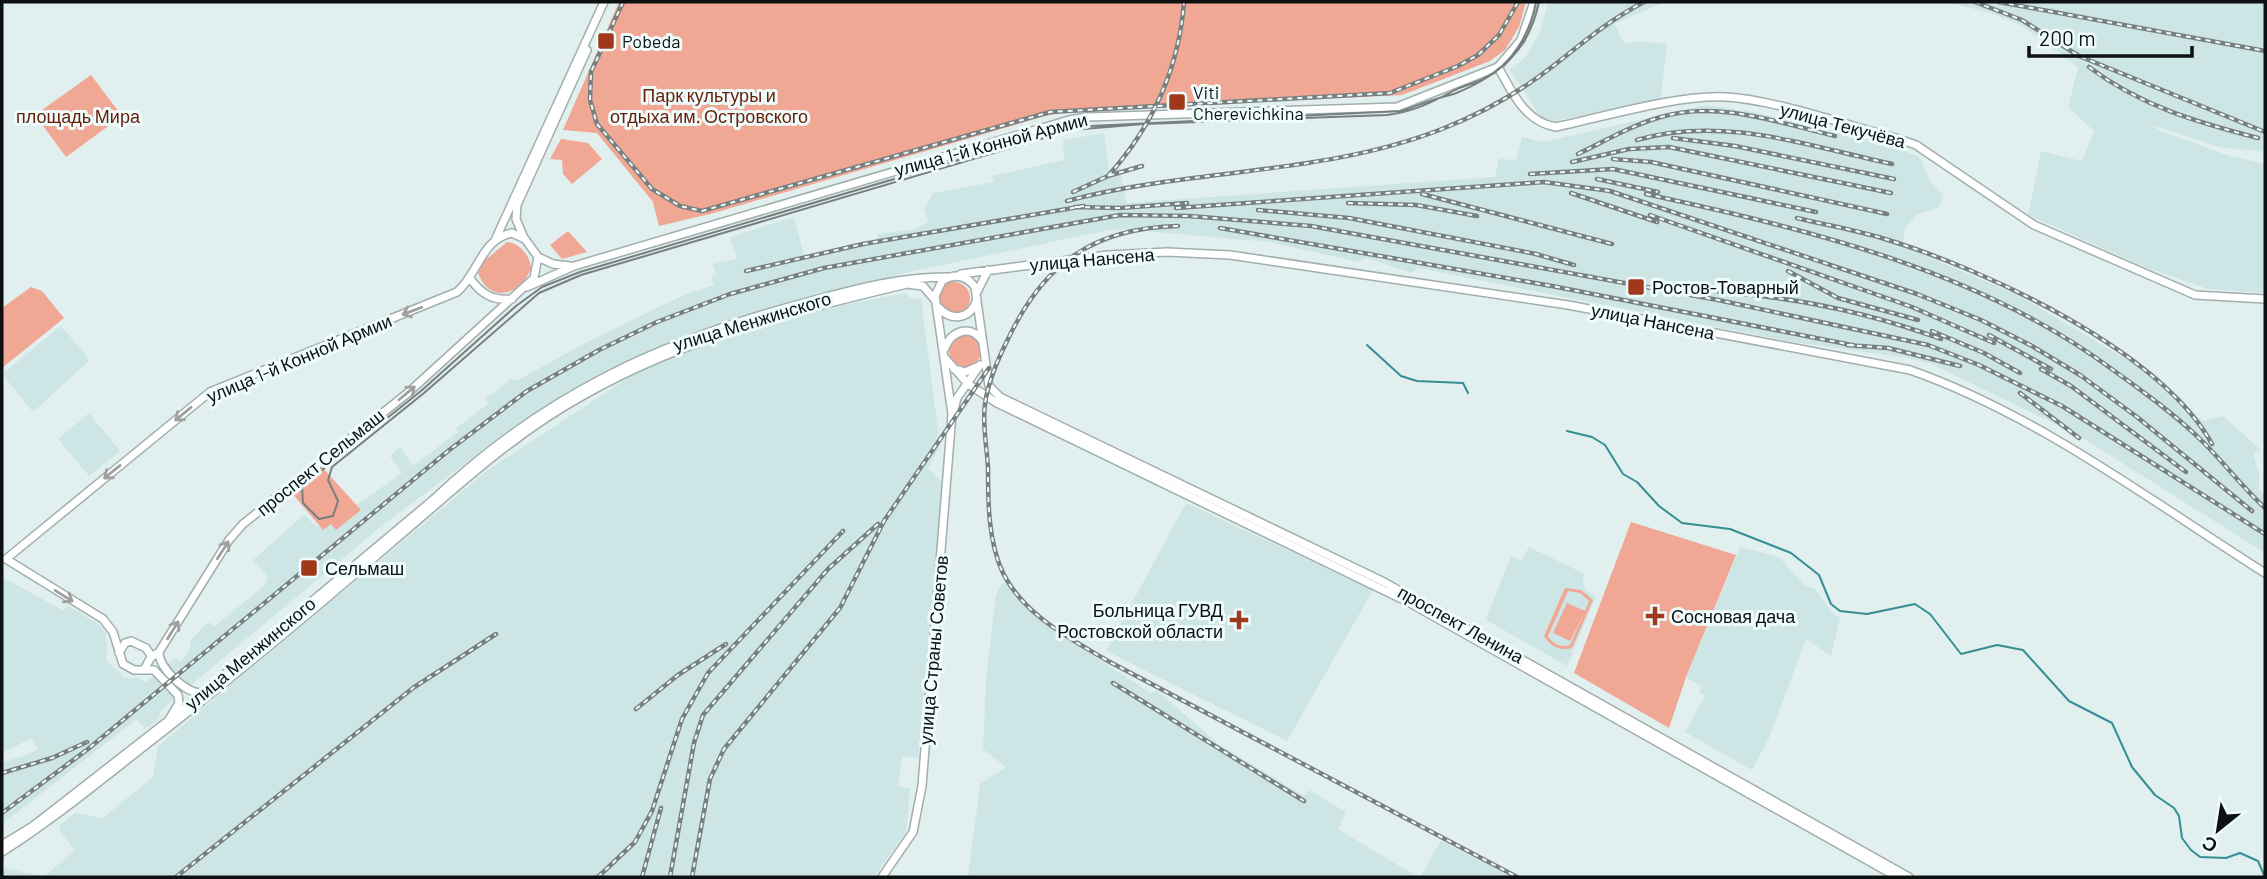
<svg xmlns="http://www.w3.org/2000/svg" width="2267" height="879" viewBox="0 0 2267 879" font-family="Barlow,sans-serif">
	<rect width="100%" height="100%" fill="#e2efef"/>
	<!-- built -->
	<path fill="#cee5e5" d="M1548 2H1665L1614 24 1625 44 1639 41 1667 44 1661 99 1545 123 1510 70 1527 56 1541 29Z
		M1945 2H2265V152L2219 147 2152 125 2162 132 2230 156 2265 164V293L2208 289 2147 268 2028 215 2041 151 2082 161 2094 131 2068 107 2078 67 2022 26 1991 13Z
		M1706 105 1753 112 1886 144 1920 157 1930 182 1943 195 1939 208 1918 214 1906 226 1902 246 2018 295 2136 365 2203 421 2223 416 2261 450 2253 453 2260 478 2258 488 2265 495V553L2076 434 1931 364 1907 358 1787 341 1418 268 1412 273 1366 258 1359 262 1269 242 1123 229 1104 231 909 272 702 330 600 376 512 428 383 525 161 710 157 721 145 729 137 719 2 824V762L22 757 38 749 32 738 2 753V577L64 611 67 605 98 624 106 633 107 661 125 678H140L145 683 175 658 181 661 190 649 191 640 208 622 215 626 265 585 268 576 253 560 305 514 313 524 324 528 402 473 390 456 400 447 413 466 458 432 456 428 488 404 486 398 511 379 518 380 587 342 684 295 714 285 711 277 716 274 713 264 737 259 730 237 794 217 804 255 876 241 878 234 916 229 928 222 924 209 933 193 994 182 992 176 1064 160 1063 140 1104 133 1109 169 1120 168 1126 203 1495 177 1499 158 1516 161 1522 137 1543 142Z
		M907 293 909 299 921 298 940 446 928 468 944 484 918 758 902 756 898 786 910 789 906 832 874 877H2V868L44 876 75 851 60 831V825L75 813 103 818 153 777 158 746 488 470 648 365 783 319 826 308Z
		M61 326 90 360 33 412 2 374Z
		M89 413 120 451 89 476 58 439Z
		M1186 503 1373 590 1287 741 1106 651Z
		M1529 547 1585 574 1582 581 1586 591 1596 596 1567 666 1486 620 1511 556 1521 561Z
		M1740 547 1779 557 1806 587 1814 588 1832 612 1840 618 1831 656 1806 639 1770 736 1752 770 1685 732 1705 696 1699 692 1702 687 1686 677Z
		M1011 581 1021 602 1045 624 1151 693 1157 690 1218 744 1304 796 1309 790 1346 812 1338 829 1418 877H968L980 784 1006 767 983 749 986 680 996 596 1001 584Z
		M1441 841 1511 877H1420Z"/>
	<!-- green -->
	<path fill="#f0a793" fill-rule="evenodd" d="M619 2H1526L1519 27 1505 50 1490 61 1402 95 1080 110 1045 116 714 213 659 226 653 202 597 133 563 130Z
		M91 75 122 116 66 157 35 115Z
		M561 139 588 143 602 159 572 184 563 174 562 160 550 159Z
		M568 231 587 252 562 259 550 245Z
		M507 242C520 243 531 257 531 269 519 296 490 304 478 273L483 262Z
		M938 298a16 16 0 1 1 32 0a16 16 0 1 1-32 0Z
		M31 287 42 291 64 318 2 368V308Z
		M949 351a16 16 0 1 1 32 0a16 16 0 1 1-32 0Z
		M322 467 361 510 336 530 331 524 323 530 291 492Z
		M1631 522 1736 555 1686 677 1669 728 1574 673Z
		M1565 588 1581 590 1593 600 1572 648C1560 651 1551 647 1544 636ZM1568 591 1580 593 1589 601 1585 611 1567 603 1553 633 1570 641 1583 616 1570 645C1560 648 1553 644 1548 636Z"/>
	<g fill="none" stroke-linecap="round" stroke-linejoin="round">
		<!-- stream -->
		<path stroke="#348e92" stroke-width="2" d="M1367 345 1401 376 1417 381 1463 383 1468 393
			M1567 431 1592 437 1605 445 1623 474 1637 482 1659 506 1682 523 1730 529 1791 553 1819 575 1831 604 1840 611 1867 614 1915 604 1930 614 1961 654 1997 645 2023 650 2069 701 2112 723 2132 767 2155 795 2174 808 2179 816 2182 838 2191 850 2200 857 2226 858 2240 853 2258 861 2265 877"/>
		<defs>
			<path id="major" d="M1498 67C1512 92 1525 122 1556 127 1603 117 1680 94 1726 97 1777 100 1848 126 1899 139L1916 145 2034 225 2195 295 2265 299
				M496 238 604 2
				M524 238 516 219 517 205 587 50
				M538 257 553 264 570 266
				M961 274 1108 255 1167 252 1230 255 1568 305 1910 370C2038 415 2151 501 2265 573
				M469 277C481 294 492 301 512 299
				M527 287 574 266 1069 120 1088 117 1397 107 1498 67 1521 40 1534 2
				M977 292 988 270
				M939 308C952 322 971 319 977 299
				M945 348C952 330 971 324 983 342
				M946 359 968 384 997 403 1408 602 1897 877
				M954 369 965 372 979 366
				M954 410 957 398 980 365
				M159 652C159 668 186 694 202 693
				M119 653 125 643 131 641 146 648 152 657
				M145 668 151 657 159 652 229 540 243 524 409 392 534 278 538 257 525 239 512 233C481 239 478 275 457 292L210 392 6 559 103 619 113 632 123 664 134 670H154L178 695 179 703 168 721
				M2 845 33 826 187 706 434 499C546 393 663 340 811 301 856 289 899 277 946 277
				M2 852C51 821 96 784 142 748 226 683 309 614 390 544 453 491 511 435 584 395 686 337 793 311 907 284L923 286 935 300
				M882 877 913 832 922 786 952 414 935 296 942 281C955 273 966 275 975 287L989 386 1000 397 1384 582 1909 877"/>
		</defs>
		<!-- major casing -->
		<use href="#major" stroke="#a1aeae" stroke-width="10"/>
		<!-- major -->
		<use href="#major" stroke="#fff" stroke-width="7"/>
		<!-- tram -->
		<path stroke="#777f7f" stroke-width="2" d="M1536 2C1530 33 1513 64 1483 79 1473 84 1462 86 1453 91 1431 103 1412 112 1387 115L1144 124 1071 130 581 275 539 293 424 393 332 467 328 480 338 501 333 516 319 519 303 503 302 486 421 391 516 306 542 287 580 272 1070 127 1401 111C1419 105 1436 98 1454 94 1499 76 1529 51 1539 2"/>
		<defs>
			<path id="rail" d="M623 2 591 72 590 100 597 124 652 189 680 206 702 211 1050 112 1390 93 1458 66 1478 55 1499 35 1518 2
				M1975 2 2022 20 2079 56 2265 132
				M1999 2 2265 51
				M2089 67C2141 106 2196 122 2258 138
				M1673 138 1735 146 1894 179
				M1637 140C1723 115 1807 146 1892 164
				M1578 154C1605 141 1632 125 1661 117 1718 100 1779 123 1835 136
				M1613 159 1651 162 1887 214
				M1572 162 1629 149 1669 147 1891 193
				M1530 174 1613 169 1816 212
				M1108 176C1152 127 1179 68 1184 2
				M1597 179 1658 192
				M1073 192 1108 176 1142 166
				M1571 193 1657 222
				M1422 194 1612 244
				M1646 194C1806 229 1979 270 2113 370 2144 392 2177 416 2204 443 2225 464 2243 488 2265 508
				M1067 201C1191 168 1322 176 1442 129 1483 113 1523 90 1557 63 1586 40 1611 19 1644 2
				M1348 203 1416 205 1477 216
				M1075 207 1120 208 1187 203
				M1176 208 1544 182 1610 191 1917 294 1981 320 2032 346 2080 375 2137 417 2252 511
				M1258 210 1349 218 1536 254 1574 265
				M1650 215 1912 307 1994 343
				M1797 218C1826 225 1856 230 1885 239 1984 269 2160 350 2212 444
				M1178 226C1094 228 1044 263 1008 339 998 359 988 381 985 404 982 424 987 447 988 468 988 502 988 541 1003 573 1024 615 1069 638 1108 661L1517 877
				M1220 228 1552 286 1857 346
				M746 271 863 244 1084 206
				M1788 271 1838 298 1918 320
				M1719 292C1794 297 1870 313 1941 339
				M1932 331 1984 353 2020 373
				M1989 335 2051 369
				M1847 345 1888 348 1960 366
				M2041 369 2071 386 2186 472
				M2020 393 2079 438
				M1113 683 1304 801
				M636 709 678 675 726 644
				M2 773 52 758 87 742
				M2 813 88 749 448 451 527 391 599 350 657 322 730 294 824 268 1120 215 1189 216 1311 226 1718 300 1928 345 1979 365 2062 406 2265 534
				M176 877 413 688 496 634
				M598 877 635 842 652 811 682 719 708 673 843 531
				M642 877 661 808
				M670 877 694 743 703 715 828 569 878 524
				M692 877 710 779 724 749 840 608 884 521 989 368"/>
		</defs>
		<!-- rail casing -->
		<use href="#rail" stroke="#777f7f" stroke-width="4.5"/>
		<!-- rail -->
		<use href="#rail" stroke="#effcfc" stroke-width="2" stroke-dasharray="5" stroke-linecap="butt"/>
	</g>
	<!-- one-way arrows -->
	<defs><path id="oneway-shaft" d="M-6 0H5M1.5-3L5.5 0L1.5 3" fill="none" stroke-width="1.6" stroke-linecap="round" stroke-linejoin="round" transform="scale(1.75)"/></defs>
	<g stroke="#9ea0a0">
		<use href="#oneway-shaft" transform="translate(412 311) rotate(159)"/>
		<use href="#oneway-shaft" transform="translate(407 393) rotate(-40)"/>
		<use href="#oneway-shaft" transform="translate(183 414) rotate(140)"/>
		<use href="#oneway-shaft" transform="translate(112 472) rotate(141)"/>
		<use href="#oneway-shaft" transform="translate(223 550) rotate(-57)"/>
		<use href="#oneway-shaft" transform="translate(64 596) rotate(32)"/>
		<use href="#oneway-shaft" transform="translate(173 630) rotate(-58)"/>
	</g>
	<!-- markers -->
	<g fill="#a0381c" stroke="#effcfc" stroke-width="2.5">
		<rect x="597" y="32" width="18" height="18" rx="3.5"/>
		<rect x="1168" y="93" width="18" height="18" rx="3.5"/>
		<rect x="1627" y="278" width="18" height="18" rx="3.5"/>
		<rect x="300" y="559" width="18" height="18" rx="3.5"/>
		<path d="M1651.5 605.5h7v7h7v7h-7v7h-7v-7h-7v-7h7z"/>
		<path d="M1235.5 609.5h7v7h7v7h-7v7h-7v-7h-7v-7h7z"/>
	</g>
	<g text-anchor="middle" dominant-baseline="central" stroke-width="6" stroke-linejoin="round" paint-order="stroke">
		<!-- poi labels -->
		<g font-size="18" fill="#0d1111" stroke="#effcfc" text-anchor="start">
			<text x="622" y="41">Pobeda</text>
			<text x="1193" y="92">Viti<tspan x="1193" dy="21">Cherevichkina</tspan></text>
			<text x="1652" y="287">Ростов-Товарный</text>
			<text x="325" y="568">Сельмаш</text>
			<text x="1223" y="610" text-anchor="end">Больница ГУВД<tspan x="1223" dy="21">Ростовской области</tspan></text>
			<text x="1671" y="616">Сосновая дача</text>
		</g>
		<!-- park labels -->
		<g font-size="18" fill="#681d07" stroke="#effcfc">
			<text x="709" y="95">Парк культуры и<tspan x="709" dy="21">отдыха им. Островского</tspan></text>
			<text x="78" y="116">площадь Мира</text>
		</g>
		<!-- street labels -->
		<g font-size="18" fill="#0d1111" stroke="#effcfc">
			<text transform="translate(1843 125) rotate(15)">улица Текучёва</text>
			<text transform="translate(991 144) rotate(-15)">улица 1-й Конной Армии</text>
			<text transform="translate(1092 259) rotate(-5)">улица Нансена</text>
			<text transform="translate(752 321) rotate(-17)">улица Менжинского</text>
			<text transform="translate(1653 321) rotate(11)">улица Нансена</text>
			<text transform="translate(299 358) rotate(-23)">улица 1-й Конной Армии</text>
			<text transform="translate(320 462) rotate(-39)">проспект Сельмаш</text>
			<text transform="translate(1461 624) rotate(29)">проспект Ленина</text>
			<text transform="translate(933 650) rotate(-85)">улица Страны Советов</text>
			<text transform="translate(250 653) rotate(-40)">улица Менжинского</text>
		</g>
	</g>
	<!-- border -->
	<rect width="2267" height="879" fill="none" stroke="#0d1111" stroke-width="7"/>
	<!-- north arrow -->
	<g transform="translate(2218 830) rotate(210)" stroke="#effcfc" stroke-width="5" paint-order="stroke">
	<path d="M0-5L12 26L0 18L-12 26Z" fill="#0d1111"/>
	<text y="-10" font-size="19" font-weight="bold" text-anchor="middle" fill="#0d1111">С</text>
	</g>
	<!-- scale -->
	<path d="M2029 46v10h163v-10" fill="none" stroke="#0d1111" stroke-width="3.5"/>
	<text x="2039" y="46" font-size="21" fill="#0d1111" stroke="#effcfc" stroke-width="5" paint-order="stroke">200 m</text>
</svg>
